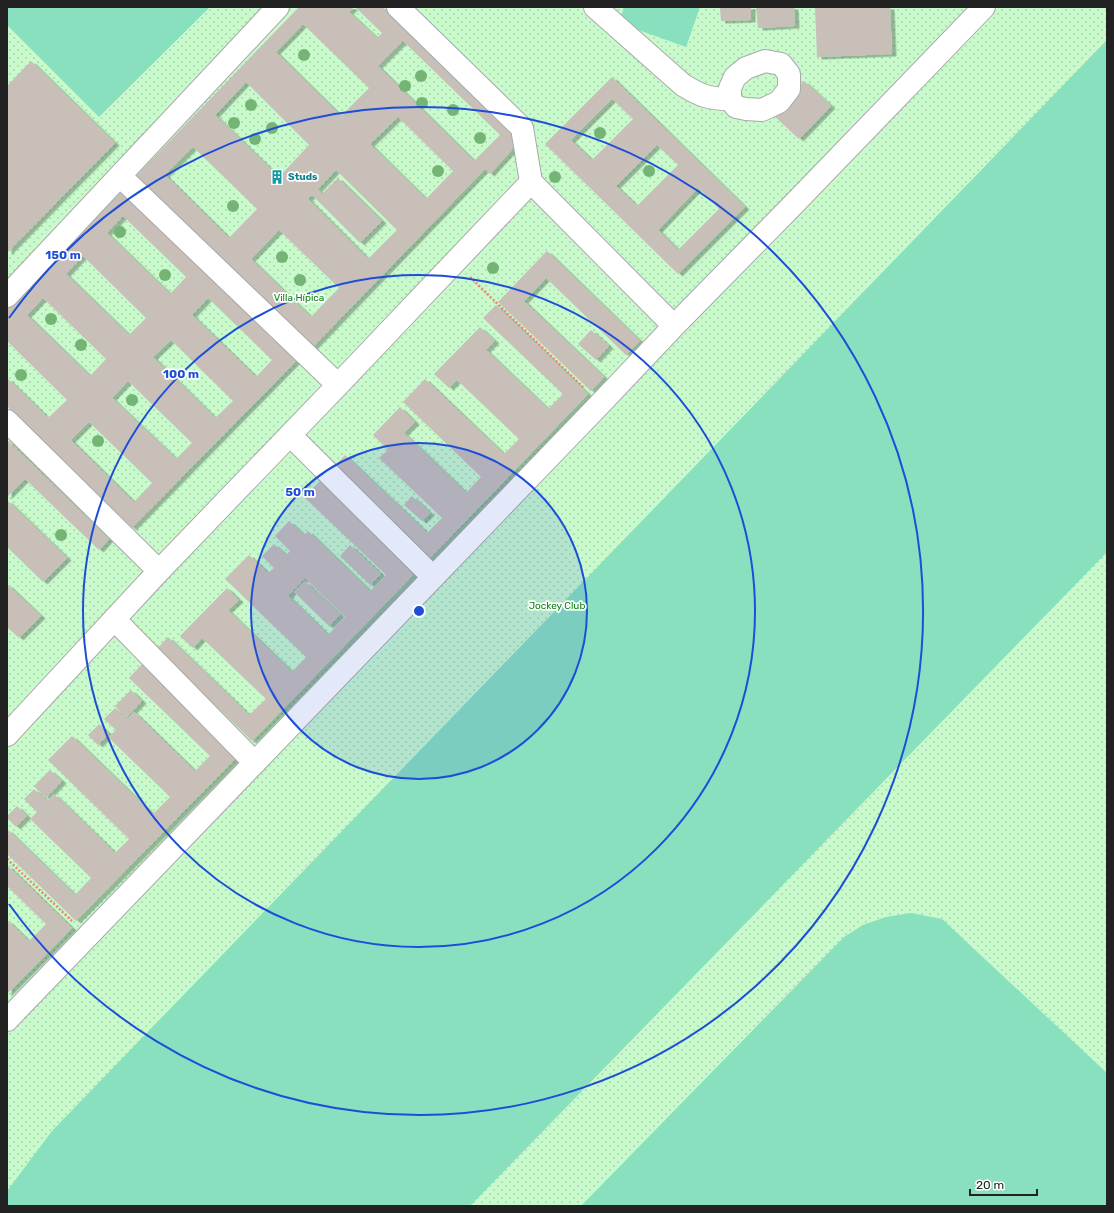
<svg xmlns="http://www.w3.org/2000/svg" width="1114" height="1213" viewBox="0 0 1114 1213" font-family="Rubik,sans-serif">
	<defs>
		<pattern id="park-dots" width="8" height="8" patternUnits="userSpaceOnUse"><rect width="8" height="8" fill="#c8facc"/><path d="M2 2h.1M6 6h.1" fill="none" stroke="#acd6af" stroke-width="1.8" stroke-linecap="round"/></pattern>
		<filter id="shadow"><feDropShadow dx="4.5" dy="2.5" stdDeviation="0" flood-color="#0004"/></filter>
	</defs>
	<rect width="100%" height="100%" fill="#f2efe9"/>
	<!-- park -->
	<path fill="url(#park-dots)" d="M7 7H1107V1206H7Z"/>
	<!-- pitch -->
	<path fill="#88e0be" d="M7 7H210L99 117 7 25Z
		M624 7H700L686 47 619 23Z
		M1107 40V552L470 1206H7V1191L52 1131Z
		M911 913 942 919 1107 1073V1206H581L844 937 863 925 886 917Z"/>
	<!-- building -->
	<path fill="#c7bfb8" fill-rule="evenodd" filter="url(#shadow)" d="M299 7H354L349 12 377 38 382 33 355 7H383L512 131 514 143 511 151 490 174 485 169 313 347 135 177ZM303 24 369 88 341 116 276 52ZM403 41 500 135 474 161 378 66ZM246 82 309 145 279 177 215 115ZM398 117 453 171 426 199 370 144ZM193 147 257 209 229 238 165 175ZM336 170 397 230 368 259 308 199 312 195 360 243 382 221 338 178 322 194 318 189ZM279 230 339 288 311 317 251 259Z
		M720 7H751V20L721 21Z
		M756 7H794L795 26 758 28Z
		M815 7H890L892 54 817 57Z
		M31 61 115 143 7 253V86Z
		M612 77 745 207 678 274 545 144ZM612 99 633 119 592 160 571 140ZM657 145 678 165 637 206 616 186ZM698 188 719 209 678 250 658 230Z
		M804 81 831 106 799 139 773 115Z
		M122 191 297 360 132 528 7 406V378L48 418 67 400 7 341V309ZM123 216 186 277 170 294 107 233ZM83 256 146 318 129 335 66 274ZM43 298 106 359 90 376 27 315ZM208 298 272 360 256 377 192 315ZM171 340 233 401 215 418 153 357ZM128 381 192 443 176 459 112 398ZM89 422 152 483 134 502 71 440Z
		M547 251 640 341 626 355 546 278 524 301 604 377 591 391 498 302Z
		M496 305 588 394 428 560 332 469 345 455 427 533 442 518 379 458 388 450 373 435 400 407 415 422 404 433 466 493 481 477 403 402 425 379 504 454 519 439 457 380 449 388 434 374 480 327 495 341 486 350 548 409 563 394 483 318Z
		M591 330 609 346 596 360 578 344Z
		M7 440 109 539 99 550 25 479 7 497Z
		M320 481 415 573 252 741 157 649 168 637 249 715 266 699 202 638 193 648 180 636 227 588 239 600 228 610 292 672 306 657 225 579 249 555 268 573 274 568 262 556 274 544 286 555 290 551 275 536 289 521 304 535 308 531 370 591 386 575 304 497ZM305 578 345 617 328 635 288 596Z
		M412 496 430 513 422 521 404 505Z
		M7 500 67 558 43 582 7 547Z
		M350 545 381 574 370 585 340 556Z
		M305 581 340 615 329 626 294 592Z
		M7 584 41 616 19 638 7 627Z
		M143 663 238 756 76 921 7 854V829L75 895 91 878 30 819 37 812 24 799 34 789 47 801 54 794 115 853 129 839 48 760 72 736 153 814 170 797 108 737 116 730 104 719 115 708 127 719 134 712 195 771 210 756 129 678Z
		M131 690 142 701 126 718 115 706Z
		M99 724 109 734 98 745 88 735Z
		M50 770 62 781 46 798 34 786Z
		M17 806 27 816 16 827 7 818V816Z
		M7 865 72 928 7 994V920L29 941 46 924 7 886Z"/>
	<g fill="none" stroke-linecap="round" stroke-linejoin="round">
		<defs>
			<path id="minor" d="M398 7 522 128 531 182 674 326
				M595 7 683 85C701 96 709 99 730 99
				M765 61 781 64 789 74V89L779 102 762 110 746 109 736 107 730 99V88L735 77 746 68Z
				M120 176 338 385
				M7 296 278 7
				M7 421 159 571
				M290 435 433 577
				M114 619 255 763
				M7 735 159 571 338 385 531 182
				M7 1020 601 403 674 326 790 208 984 7"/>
		</defs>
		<!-- minor casing -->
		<use href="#minor" stroke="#a9a9a9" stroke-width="24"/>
		<!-- path -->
		<path stroke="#fa8072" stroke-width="2.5" stroke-dasharray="2 2" stroke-linecap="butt" d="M470 277 584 388
			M7 859 72 921"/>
		<!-- minor -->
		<use href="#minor" stroke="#fff" stroke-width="22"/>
	</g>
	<!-- trees -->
	<g fill="#74b475">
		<circle cx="304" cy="55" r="6"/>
		<circle cx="421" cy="76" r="6"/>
		<circle cx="405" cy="86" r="6"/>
		<circle cx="422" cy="103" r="6"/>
		<circle cx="251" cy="105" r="6"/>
		<circle cx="453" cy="110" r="6"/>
		<circle cx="234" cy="123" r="6"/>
		<circle cx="272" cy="128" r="6"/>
		<circle cx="600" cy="133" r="6"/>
		<circle cx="480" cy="138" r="6"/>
		<circle cx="255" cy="139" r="6"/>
		<circle cx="438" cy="171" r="6"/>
		<circle cx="649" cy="171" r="6"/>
		<circle cx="555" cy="177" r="6"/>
		<circle cx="233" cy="206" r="6"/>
		<circle cx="120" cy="232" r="6"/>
		<circle cx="282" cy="257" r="6"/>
		<circle cx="493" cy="268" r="6"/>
		<circle cx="165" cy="275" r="6"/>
		<circle cx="300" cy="280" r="6"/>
		<circle cx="51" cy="319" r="6"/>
		<circle cx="81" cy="345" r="6"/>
		<circle cx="21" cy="375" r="6"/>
		<circle cx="132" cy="400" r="6"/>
		<circle cx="98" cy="441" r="6"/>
		<circle cx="61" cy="535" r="6"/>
	</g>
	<!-- distance rings -->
	<circle cx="419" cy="611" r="168" fill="#1d4ed8" fill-opacity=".12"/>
	<g fill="none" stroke="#1d4ed8" stroke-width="2">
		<circle cx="419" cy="611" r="168"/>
		<circle cx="419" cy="611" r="336"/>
		<path d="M9 318A504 504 0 1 1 9 904"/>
	</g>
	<!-- icons -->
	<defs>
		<symbol id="building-bare" viewBox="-9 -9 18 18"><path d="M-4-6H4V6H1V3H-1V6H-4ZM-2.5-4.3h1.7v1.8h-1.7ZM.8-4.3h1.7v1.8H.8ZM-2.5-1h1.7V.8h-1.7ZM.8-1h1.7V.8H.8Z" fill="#0f9aa8" stroke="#fff" stroke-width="2.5" paint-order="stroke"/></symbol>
	</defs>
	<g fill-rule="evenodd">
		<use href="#building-bare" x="267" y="167" width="20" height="20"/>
	</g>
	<g text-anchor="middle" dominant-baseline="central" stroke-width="3.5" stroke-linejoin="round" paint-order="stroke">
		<!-- culture labels -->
		<g font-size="10" font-weight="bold" fill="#0d838f" stroke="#fff" text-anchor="start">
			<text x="288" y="177">Studs</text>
		</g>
		<!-- park labels -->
		<g font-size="10" fill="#0c8416" stroke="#fff">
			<text x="299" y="298">Villa Hípica</text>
			<text x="557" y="606">Jockey Club</text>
		</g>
	</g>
	<circle cx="419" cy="611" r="6" fill="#1d4ed8" stroke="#fff" stroke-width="2"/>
	<g font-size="12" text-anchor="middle" font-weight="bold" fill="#1d4ed8" stroke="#fff" stroke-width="3.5" stroke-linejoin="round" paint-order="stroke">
		<text x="63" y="259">150 m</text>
		<text x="181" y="378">100 m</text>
		<text x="300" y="496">50 m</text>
	</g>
	<!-- border -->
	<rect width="1114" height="1213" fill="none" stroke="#222222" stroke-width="16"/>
	<!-- scale -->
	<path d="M970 1189v6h67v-6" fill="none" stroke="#222222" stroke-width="2"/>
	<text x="976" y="1189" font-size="12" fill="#222222" stroke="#ffffff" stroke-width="3" paint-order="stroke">20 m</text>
</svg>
